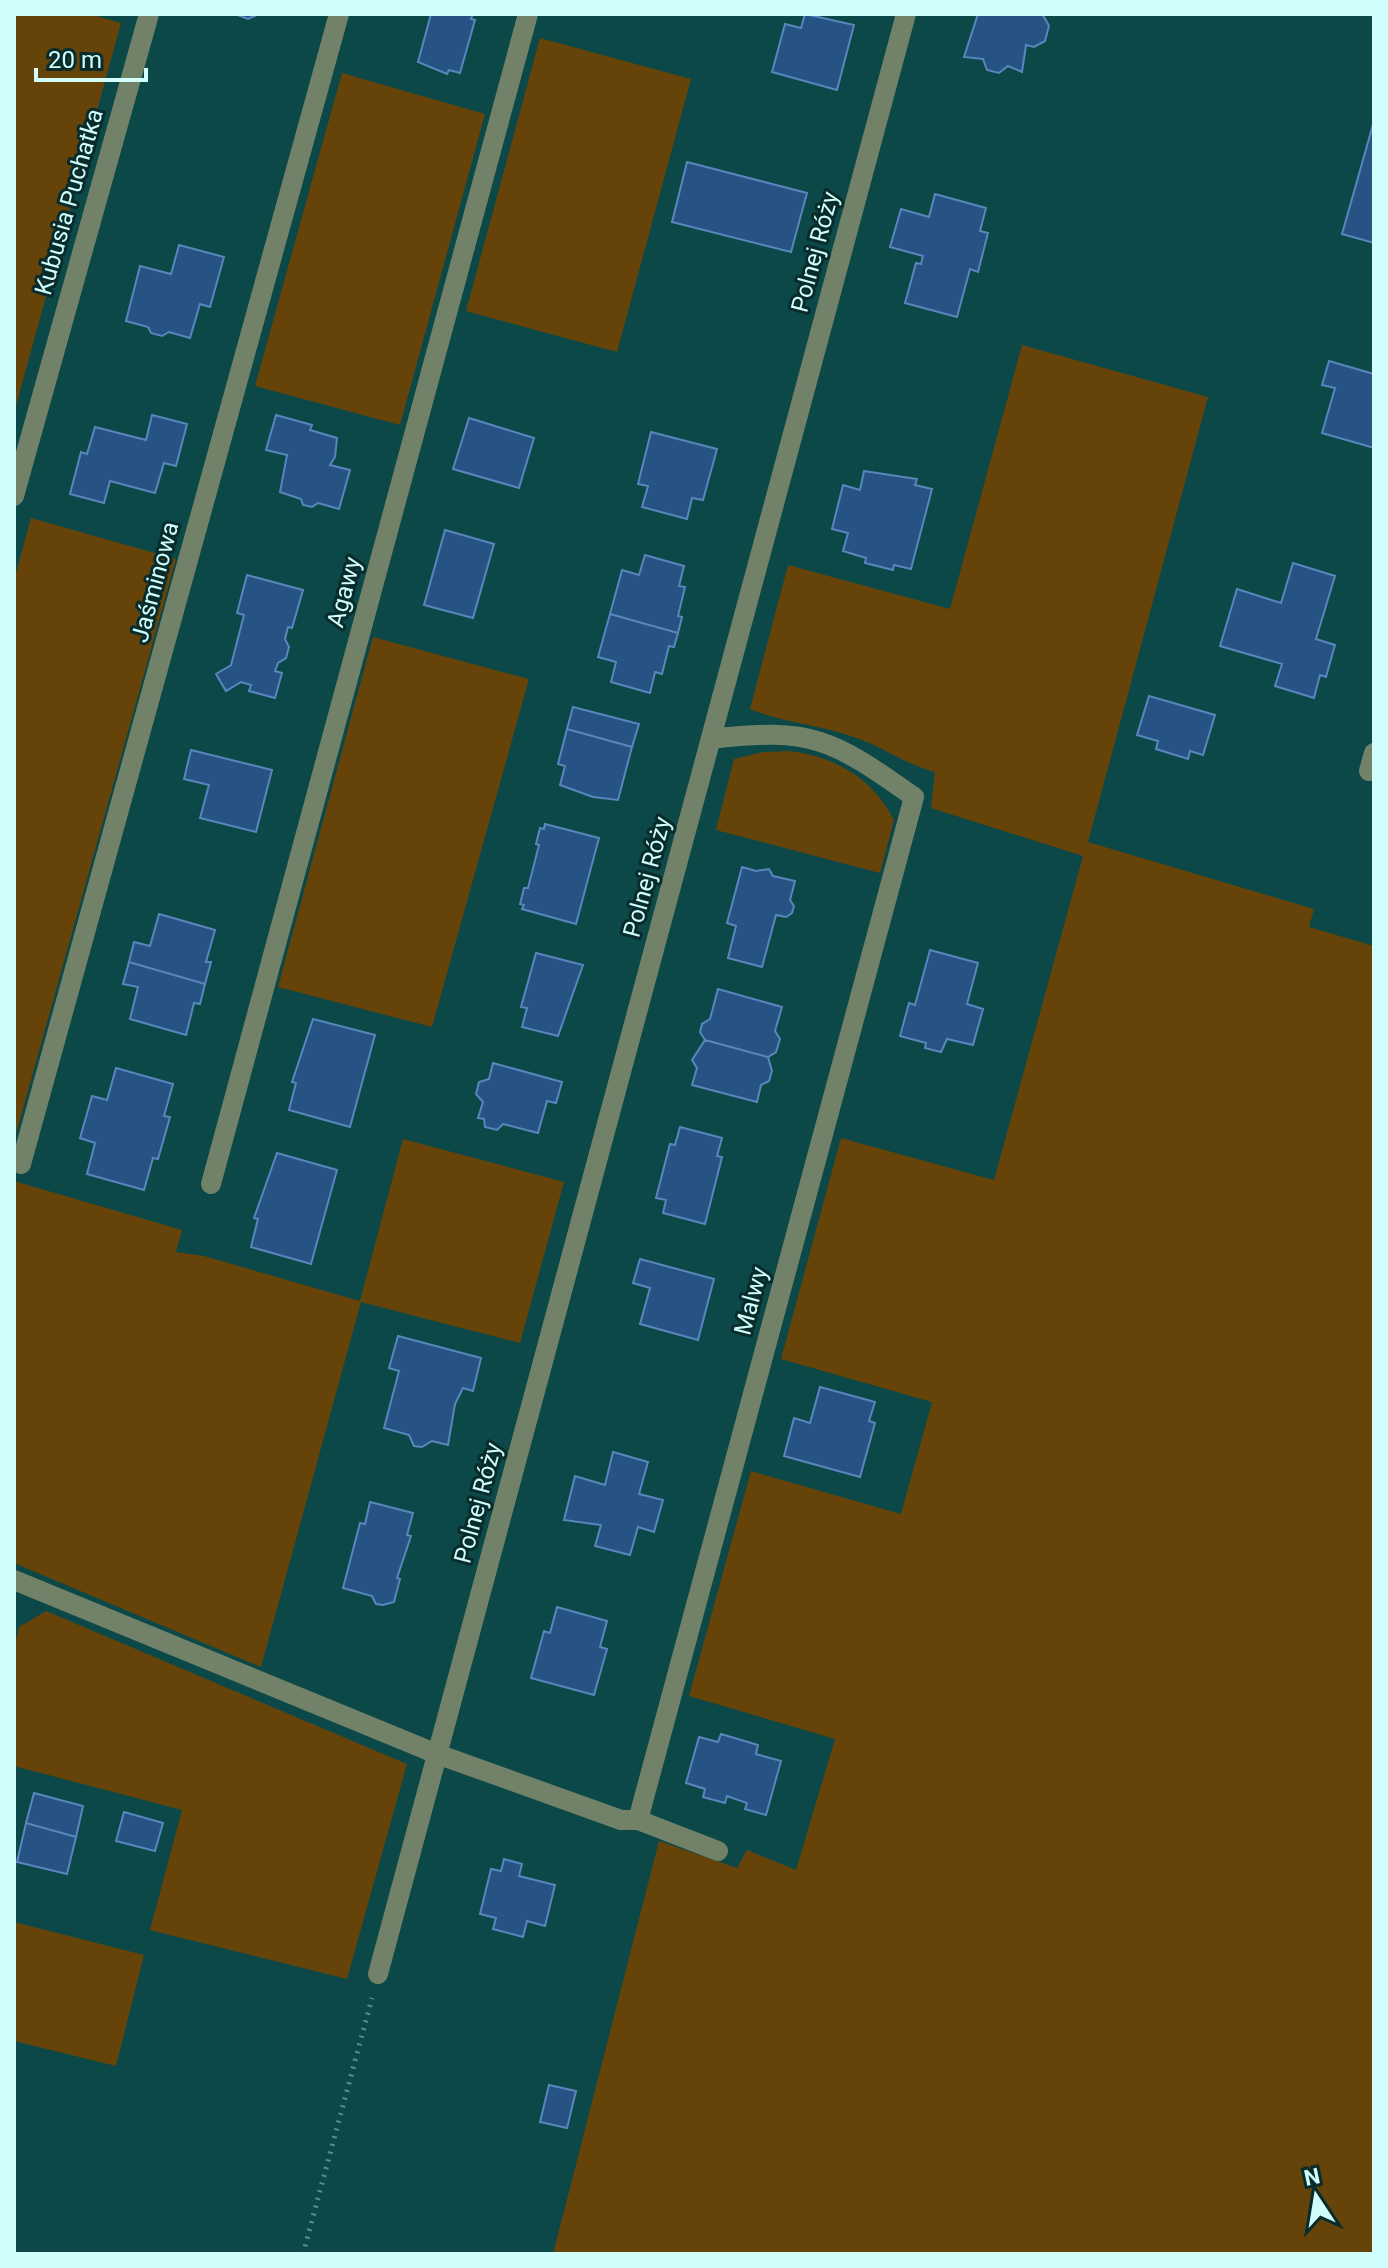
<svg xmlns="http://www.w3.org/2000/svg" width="1388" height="2268" viewBox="0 0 1388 2268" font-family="Roboto,sans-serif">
	<rect width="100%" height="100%" fill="#0b4847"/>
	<!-- green -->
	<path fill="#664409" d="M14 14H89L121 23 14 413Z
		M540 38 691 79 617 352 466 311Z
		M342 73 485 114 400 425 255 386Z
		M1022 345 1208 397 1088 842 1314 909 1309 927 1374 946V2254H553L659 1841 737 1868 747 1850 796 1870 835 1739 689 1696 751 1471 901 1514 932 1402 781 1359 841 1138 994 1180 1083 856 931 808 935 772C905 764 883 747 854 737 820 725 784 723 750 709L788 565 950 609Z
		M31 518 176 559 14 1141V580Z
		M373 637 529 679 432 1027 278 987Z
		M790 751C836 757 873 779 894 820L880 873 716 830 734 759 763 752Z
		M403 1139 564 1182 520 1343 361 1302 261 1667 14 1563V1181L182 1230 176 1252 204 1256 360 1301Z
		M46 1611 407 1764 347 1979 150 1930 182 1810 14 1766V1649L19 1627Z
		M14 1922 144 1955 116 2066 14 2041Z"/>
	<!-- building -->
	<path fill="#275284" stroke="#5986bc" stroke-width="2" d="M235 14H259L248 19Z
		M431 14H473L471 19 475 20 460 73 449 70 447 74 418 62Z
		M805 14 854 25 837 90 772 72 785 24 801 28Z
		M978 14 1043 15 1049 26 1045 41 1034 47 1026 45 1022 72 1008 66 999 73 987 70 983 59 964 57Z
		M1374 121V243L1342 234Z
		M687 162 807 193 791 252 672 222Z
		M935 194 986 208 980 231 988 233 978 272 970 269 957 317 905 303 916 263 921 264 923 256 890 247 901 209 929 217Z
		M179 245 224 257 210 307 200 304 190 338 169 332 162 336 151 333 148 327 126 321 140 266 171 274Z
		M1329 361 1374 374V448L1322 433 1335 388 1322 385Z
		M152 415 187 424 176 466 164 463 155 493 110 481 104 503 70 494 81 452 87 454 95 427 146 440Z
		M276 415 312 425 310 430 337 438 335 457 330 465 350 470 339 509 318 503 312 507 303 505 301 499 280 492 287 455 266 450Z
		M469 418 534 438 519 488 453 469Z
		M651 432 717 449 703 500 692 498 687 519 642 507 648 486 638 484Z
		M864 471 917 479 915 485 932 489 911 569 894 565 893 570 865 563 866 558 843 551 848 533 832 529 843 485 860 490Z
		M445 530 494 544 473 618 424 605Z
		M645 555 684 566 679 586 685 587 678 616 682 617 678 633 610 614 622 570 639 575Z
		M1293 563 1335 576 1316 639 1335 645 1326 677 1320 675 1314 698 1275 686 1282 664 1220 646 1237 589 1281 603Z
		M247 575 303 590 292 628 288 627 285 639 289 647 286 658 278 663 275 671 282 673 275 698 249 691 251 685 241 682 226 691 216 674 231 665 244 615 237 613Z
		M610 614 678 633 674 647 669 646 662 674 655 672 650 693 611 682 616 662 598 657Z
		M1149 696 1215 715 1203 755 1190 751 1188 759 1156 749 1158 741 1137 735Z
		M573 707 639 724 632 747 567 729Z
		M567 729 632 747 618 800 593 797 560 785 565 766 558 764Z
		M191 750 272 770 256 832 200 818 209 785 184 779Z
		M545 824 599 838 576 924 522 909 524 905 520 904 524 888H528L539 845 536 844 540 828 544 829Z
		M742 867 756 871 769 869 773 876 795 881 790 900 794 906 792 913 786 917 776 915 762 967 728 958 736 926 727 923Z
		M159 914 215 930 206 962H211L205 984 129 962 134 942 150 946Z
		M930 950 978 963 967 1004 983 1009 973 1045 947 1039 941 1052 925 1048 926 1043 900 1036 909 1003 915 1005Z
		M536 953 583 965 558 1036 522 1027 527 1008 521 1007Z
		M129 962 205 984 200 1004 194 1003 186 1035 130 1019 138 987 123 984Z
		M718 989 782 1007 775 1031 780 1039 776 1052 768 1057 705 1040 700 1032 702 1024 710 1019Z
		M313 1019 375 1035 350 1127 289 1110 296 1083 292 1082Z
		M705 1040 768 1057 772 1071 769 1081 761 1085 757 1102 692 1085 697 1068 692 1060Z
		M493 1063 562 1082 556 1103 547 1101 538 1133 503 1124 497 1130 485 1127 484 1119 478 1118 483 1102 476 1094 479 1082 489 1079Z
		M116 1068 173 1084 164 1116 170 1117 158 1159 153 1158 144 1190 87 1174 95 1143 80 1138 92 1096 107 1100Z
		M680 1127 722 1138 717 1156 722 1157 705 1224 663 1213 666 1200 656 1198 670 1144 675 1145Z
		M277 1153 337 1170 311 1264 251 1247 258 1219 254 1218Z
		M640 1259 714 1279 698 1340 640 1324 650 1288 633 1283Z
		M398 1336 481 1358 473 1391 463 1388 455 1404 448 1445 432 1441 422 1447 414 1446 409 1435 384 1428 399 1371 389 1368Z
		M820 1387 875 1402 869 1421 875 1423 860 1477 784 1456 794 1418 810 1423Z
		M613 1452 648 1462 639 1494 663 1500 654 1532 638 1527 630 1555 595 1546 601 1525 564 1520 575 1476 605 1485Z
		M370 1502 413 1513 407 1535 411 1536 397 1578 400 1579 394 1602 383 1605 376 1604 372 1596 343 1588 360 1523 365 1524Z
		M557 1607 607 1621 600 1647 607 1649 594 1695 531 1678 544 1631 550 1633Z
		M721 1734 758 1745 756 1754 781 1761 766 1815 745 1809 747 1803 727 1796 725 1803 703 1797 705 1789 686 1783 699 1737 718 1742Z
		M34 1793 83 1806 76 1837 26 1823Z
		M124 1812 163 1823 155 1851 116 1841Z
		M26 1823 76 1837 67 1874 17 1862Z
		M504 1859 522 1864 519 1876 555 1885 545 1926 527 1921 523 1937 493 1929 496 1918 480 1914 491 1869 501 1871Z
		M549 2085 576 2091 567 2128 540 2122Z"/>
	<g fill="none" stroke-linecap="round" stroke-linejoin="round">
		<!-- path -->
		<path stroke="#568e8d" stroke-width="5" stroke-dasharray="2 6" stroke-linecap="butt" d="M303 2254 372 1998"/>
		<!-- minor -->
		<path stroke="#728268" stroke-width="20" d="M14 496 149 14
			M1369 771 1374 753
			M21 1164 339 14
			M211 1184 528 14
			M14 1580 437 1754 621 1820H638L718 1851
			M638 1820 914 797C832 739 812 727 711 739
			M378 1974 906 14"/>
	</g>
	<g text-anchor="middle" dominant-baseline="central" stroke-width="6" stroke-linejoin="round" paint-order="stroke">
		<!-- street labels -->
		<g font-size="24" fill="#cffefd" stroke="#092b2b">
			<text transform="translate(69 202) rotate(-74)">Kubusia Puchatka</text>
			<text transform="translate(815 252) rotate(-75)">Polnej Róży</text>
			<text transform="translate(155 582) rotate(-75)">Jaśminowa</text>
			<text transform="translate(344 592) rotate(-75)">Agawy</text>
			<text transform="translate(647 877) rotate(-75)">Polnej Róży</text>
			<text transform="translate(751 1301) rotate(-75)">Malwy</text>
			<text transform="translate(478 1503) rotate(-75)">Polnej Róży</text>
		</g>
	</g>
	<!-- border -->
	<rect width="1388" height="2268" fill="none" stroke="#cffefd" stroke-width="32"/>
	<!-- north arrow -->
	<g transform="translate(1316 2196) rotate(348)" stroke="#092b2b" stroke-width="6" paint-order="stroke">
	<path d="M0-6L14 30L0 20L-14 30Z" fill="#cffefd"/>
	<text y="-12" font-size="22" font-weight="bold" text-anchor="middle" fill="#cffefd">N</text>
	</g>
	<!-- scale -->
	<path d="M36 68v12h110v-12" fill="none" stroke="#cffefd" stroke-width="4"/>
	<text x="48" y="68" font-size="24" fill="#cffefd" stroke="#092b2b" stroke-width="6" paint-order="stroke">20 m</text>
</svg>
